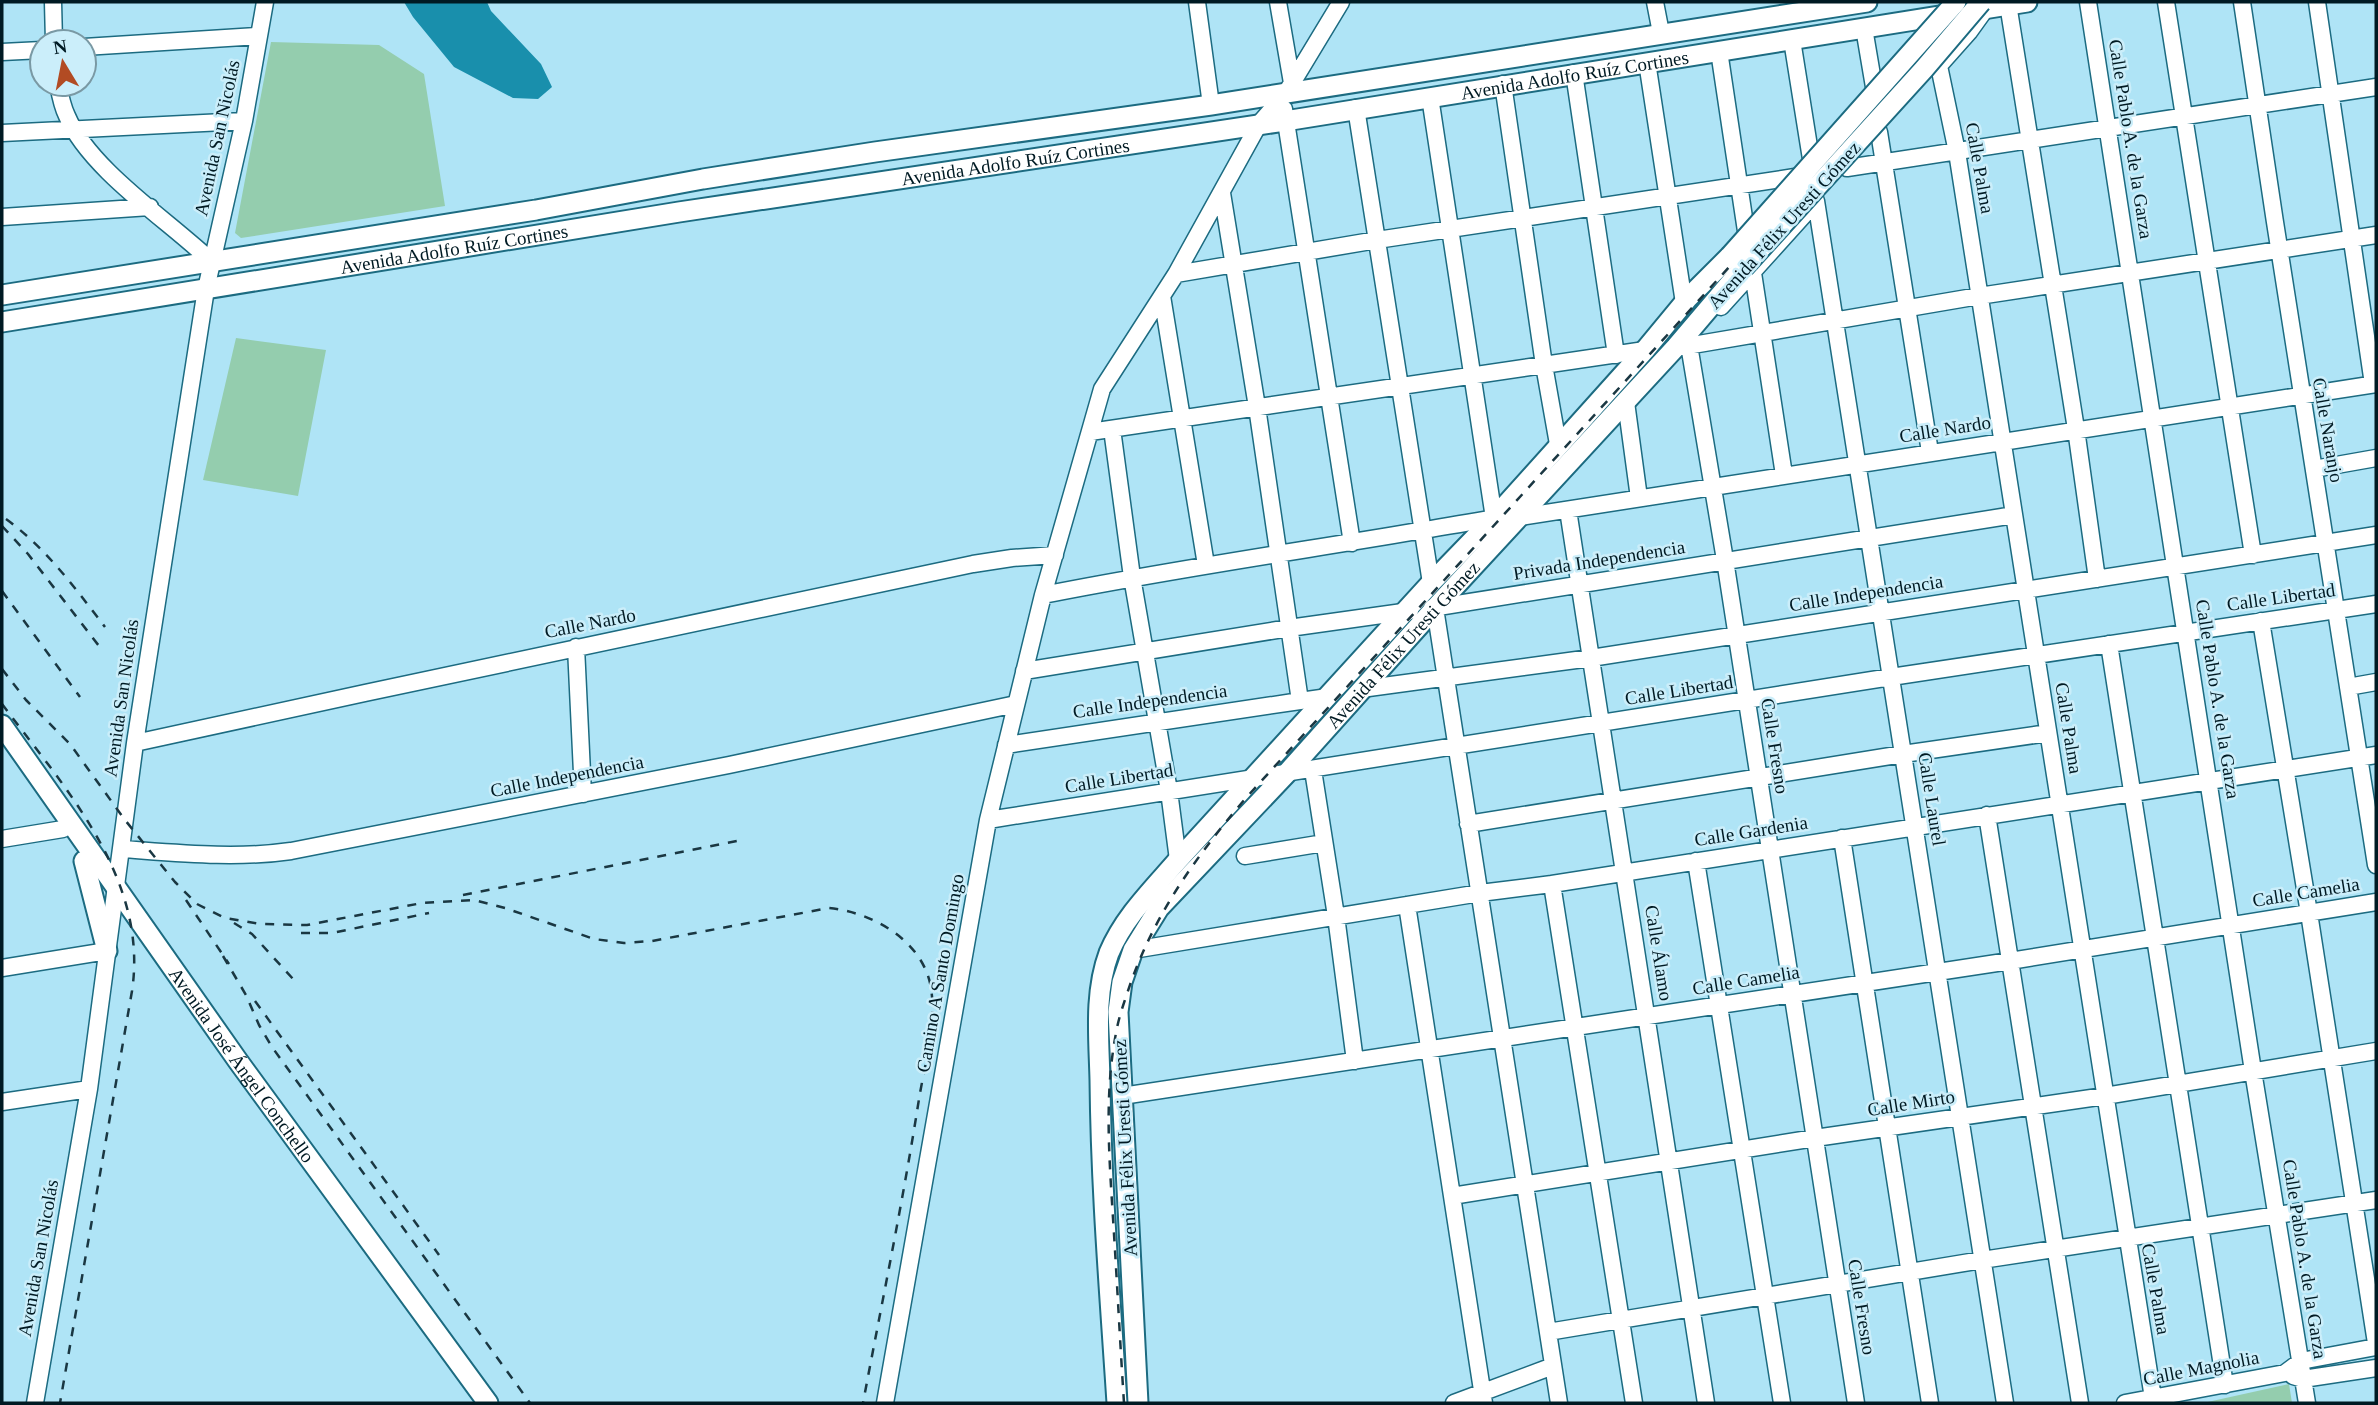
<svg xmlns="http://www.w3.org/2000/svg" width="2378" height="1405" viewBox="0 0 2378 1405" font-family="'Times New Roman',serif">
	<rect width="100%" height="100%" fill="#afe4f6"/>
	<!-- green -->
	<path fill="#94cdae" d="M271 42 379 45 424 74 445 206 241 238 235 233Z
		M236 338 326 350 298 496 203 480Z
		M2289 1384 2292 1403H2203Z"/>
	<!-- water -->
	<path fill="#198fac" d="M404 2H487L491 11 541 64 552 87 538 99 513 98 454 67 413 17Z"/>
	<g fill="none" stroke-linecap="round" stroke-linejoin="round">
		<defs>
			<path id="minor" d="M53 2 54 42
				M1197 2 1211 105
				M1278 2 1292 83
				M1655 2 1661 33
				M2088 2 2253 1071 2307 1403
				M2166 2 2253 555
				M2242 2C2284 290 2331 577 2376 865
				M2317 2 2373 384
				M2008 4 2076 429 2097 579
				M1864 28 1874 87
				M1792 40 1811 159
				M1938 46 1939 66 1957 152 2153 1398
				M84 47 258 36
				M1719 51 1746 231
				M2 52 42 50
				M1647 62 1684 303
				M1937 68 1969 32 1987 7
				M1574 73 1616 355
				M58 84C60 95 62 106 67 116 89 169 169 221 212 262
				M1503 84 1544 365 1558 444
				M1356 108 1431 583
				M1284 109 1352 543
				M1879 132 1930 452
				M2 133 244 121
				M1847 168 2376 87
				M1222 193 1257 407 1300 701 1328 697
				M1816 201 2005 1403
				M2 217 150 207
				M1753 273 1784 475
				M1176 274 1377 240 1795 177
				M1162 296 1206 565
				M1721 307 1814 204
				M1689 345 1725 560 1856 1403
				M1681 347 1979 296 2376 235
				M1626 402 1639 498
				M1112 429 1132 577 1169 791 1178 860
				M1090 432 1645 350
				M2314 469 2376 458
				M1568 510 1706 1403
				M1520 517 2376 384
				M1043 595C1193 565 1344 545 1494 518L1430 97
				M1432 608 2014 515
				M1435 608 1559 1403
				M2261 621 2309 913 2376 1343
				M2109 644 2225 1385
				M576 647 583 794
				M1024 671 1289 628 1410 611
				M2348 687 2376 682
				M1361 689 1591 658 2376 535
				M135 743C414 682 693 622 973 564L1012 558 1055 555
				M1006 745 1300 701
				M1313 770 1336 916 1355 1061
				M1987 815 2080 1403
				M988 820 1891 677 2376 604
				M1468 824 1903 754 2048 733
				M1842 838 1930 1403
				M2 839 63 829
				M122 849C178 853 236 859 291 851L729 765 1016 704
				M1245 856 1324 843
				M1696 861 1782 1403
				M1552 884 1634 1403
				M1407 905 1484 1403
				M1133 950 1480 893 1552 884 2376 755
				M2 968 107 951
				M1122 1096 2010 961 2376 902
				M2 1102 89 1089
				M1452 1196 1815 1138 2105 1096 2376 1051
				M1548 1332 1982 1260 2376 1200
				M2293 1376 2303 1379 2376 1368
				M35 1403 89 1089 135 743 206 289 244 121 265 2
				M885 1403 988 820 1043 595 1102 389 1176 274 1259 124 1286 93 1341 2
				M1454 1403 1553 1366
				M2125 1403 2285 1373 2301 1361 2376 1347"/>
			<g id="major">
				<path d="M2 295 536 210 703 179 875 152 1211 105 1867 2"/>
				<path id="s1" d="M2 322 679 212 1285 121 2027 2"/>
				<path id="s2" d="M2 725 238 1061 488 1403"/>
				<path d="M84 861 107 951"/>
				<path d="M1117 1403C1110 1295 1101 1188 1100 1080 1099 1038 1094 993 1109 953 1124 917 1153 889 1178 860L1431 583 1494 518 1645 350 1688 298 1730 256"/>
				<path id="s3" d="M1138 1403 1118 1012 1122 982 1133 950 1159 908 1287 773 1435 608 1676 347 1744 267"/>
			</g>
		</defs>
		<!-- minor casing -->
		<use href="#minor" stroke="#1c6b81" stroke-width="19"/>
		<!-- major casing -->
		<use href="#major" stroke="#1c6b81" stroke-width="23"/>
		<!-- minor -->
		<use href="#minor" stroke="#fff" stroke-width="16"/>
		<!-- major -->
		<use href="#major" stroke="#fff" stroke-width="19"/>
		<!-- rail -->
		<path stroke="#1a3742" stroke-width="2.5" stroke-dasharray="9 9" stroke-linecap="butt" d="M6 519C46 548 75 588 105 627
			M2 526 28 554 99 646
			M2 591 80 697
			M2 669 26 700 70 744 125 820 175 882 197 904 225 918 260 924 307 925 422 903 474 900 505 908 594 939 624 943 652 941 829 908C871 912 920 939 930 983 938 1020 925 1062 919 1099 903 1201 882 1302 863 1403
			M2 704C64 787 149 878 132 991L60 1403
			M463 895 737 841
			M186 900 229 964
			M234 923 252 934 294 980
			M301 933H332L429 913
			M223 956 246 995 259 1025 272 1047 530 1403
			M255 1001 439 1255
			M1124 1403C1120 1342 1117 1280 1113 1218 1109 1154 1104 1091 1117 1028 1120 1013 1126 997 1131 982 1157 910 1196 857 1245 799L1822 165 1968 2"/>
		<defs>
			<path id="major-bridge" d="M1730 256 1956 2
				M1744 267 1924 69 1981 2"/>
		</defs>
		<!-- major-bridge casing -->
		<use href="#major-bridge" stroke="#1c6b81" stroke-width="23" stroke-linecap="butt"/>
		<!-- major-bridge -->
		<use href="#major-bridge" stroke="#fff" stroke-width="19"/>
	</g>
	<g text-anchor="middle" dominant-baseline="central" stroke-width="5" stroke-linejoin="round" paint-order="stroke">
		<!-- street labels -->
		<g font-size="19" fill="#001a23" stroke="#cbeefa">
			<text stroke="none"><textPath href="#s1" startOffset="1592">Avenida Adolfo Ruíz Cortines</textPath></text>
			<text transform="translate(217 138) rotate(-78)">Avenida San Nicolás</text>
			<text transform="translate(2131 139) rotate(81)">Calle Pablo A. de la Garza</text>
			<text stroke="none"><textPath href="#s1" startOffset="1026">Avenida Adolfo Ruíz Cortines</textPath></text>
			<text transform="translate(1980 168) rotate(80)">Calle Palma</text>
			<text transform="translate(1784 225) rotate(-48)">Avenida Félix Uresti Gómez</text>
			<text stroke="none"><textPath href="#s1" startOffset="458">Avenida Adolfo Ruíz Cortines</textPath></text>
			<text transform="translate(1945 429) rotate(-9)">Calle Nardo</text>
			<text transform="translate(2328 430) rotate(80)">Calle Naranjo</text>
			<text transform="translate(1599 560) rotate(-9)">Privada Independencia</text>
			<text transform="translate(1866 593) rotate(-9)">Calle Independencia</text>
			<text transform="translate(2281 597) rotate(-8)">Calle Libertad</text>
			<text transform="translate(590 623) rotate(-11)">Calle Nardo</text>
			<text stroke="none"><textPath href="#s3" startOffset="864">Avenida Félix Uresti Gómez</textPath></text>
			<text transform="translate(1679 690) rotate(-9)">Calle Libertad</text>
			<text transform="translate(121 698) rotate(-82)">Avenida San Nicolás</text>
			<text transform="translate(2218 699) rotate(81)">Calle Pablo A. de la Garza</text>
			<text transform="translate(1150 701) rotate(-8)">Calle Independencia</text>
			<text transform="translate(2069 728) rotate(81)">Calle Palma</text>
			<text transform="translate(1775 746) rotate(81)">Calle Fresno</text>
			<text transform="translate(567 776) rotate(-11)">Calle Independencia</text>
			<text transform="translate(1119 778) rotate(-9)">Calle Libertad</text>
			<text transform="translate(1932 799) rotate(81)">Calle Laurel</text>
			<text transform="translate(1751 831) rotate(-9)">Calle Gardenia</text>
			<text transform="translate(2306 892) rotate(-9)">Calle Camelia</text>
			<text transform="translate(1659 953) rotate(81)">Calle Álamo</text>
			<text transform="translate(940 973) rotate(-80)">Camino A Santo Domingo</text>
			<text transform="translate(1746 980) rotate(-9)">Calle Camelia</text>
			<text stroke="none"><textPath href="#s2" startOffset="416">Avenida José Ángel Conchello</textPath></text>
			<text transform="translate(1911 1103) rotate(-9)">Calle Mirto</text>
			<text transform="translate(1125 1148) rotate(-93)">Avenida Félix Uresti Gómez</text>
			<text transform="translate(38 1258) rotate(-80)">Avenida San Nicolás</text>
			<text transform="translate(2305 1259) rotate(81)">Calle Pablo A. de la Garza</text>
			<text transform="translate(2156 1289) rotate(80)">Calle Palma</text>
			<text transform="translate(1862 1307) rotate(81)">Calle Fresno</text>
			<text transform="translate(2201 1368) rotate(-11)">Calle Magnolia</text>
		</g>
	</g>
	<!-- border -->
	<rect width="2378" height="1405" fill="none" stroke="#001a23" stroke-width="7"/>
	<!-- north arrow -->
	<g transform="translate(63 63) rotate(350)"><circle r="33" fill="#cbeefa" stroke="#7a99a4" stroke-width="2"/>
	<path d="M0-5L12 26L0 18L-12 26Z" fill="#b24b23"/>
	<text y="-10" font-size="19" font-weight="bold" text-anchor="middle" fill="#001a23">N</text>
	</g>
</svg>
